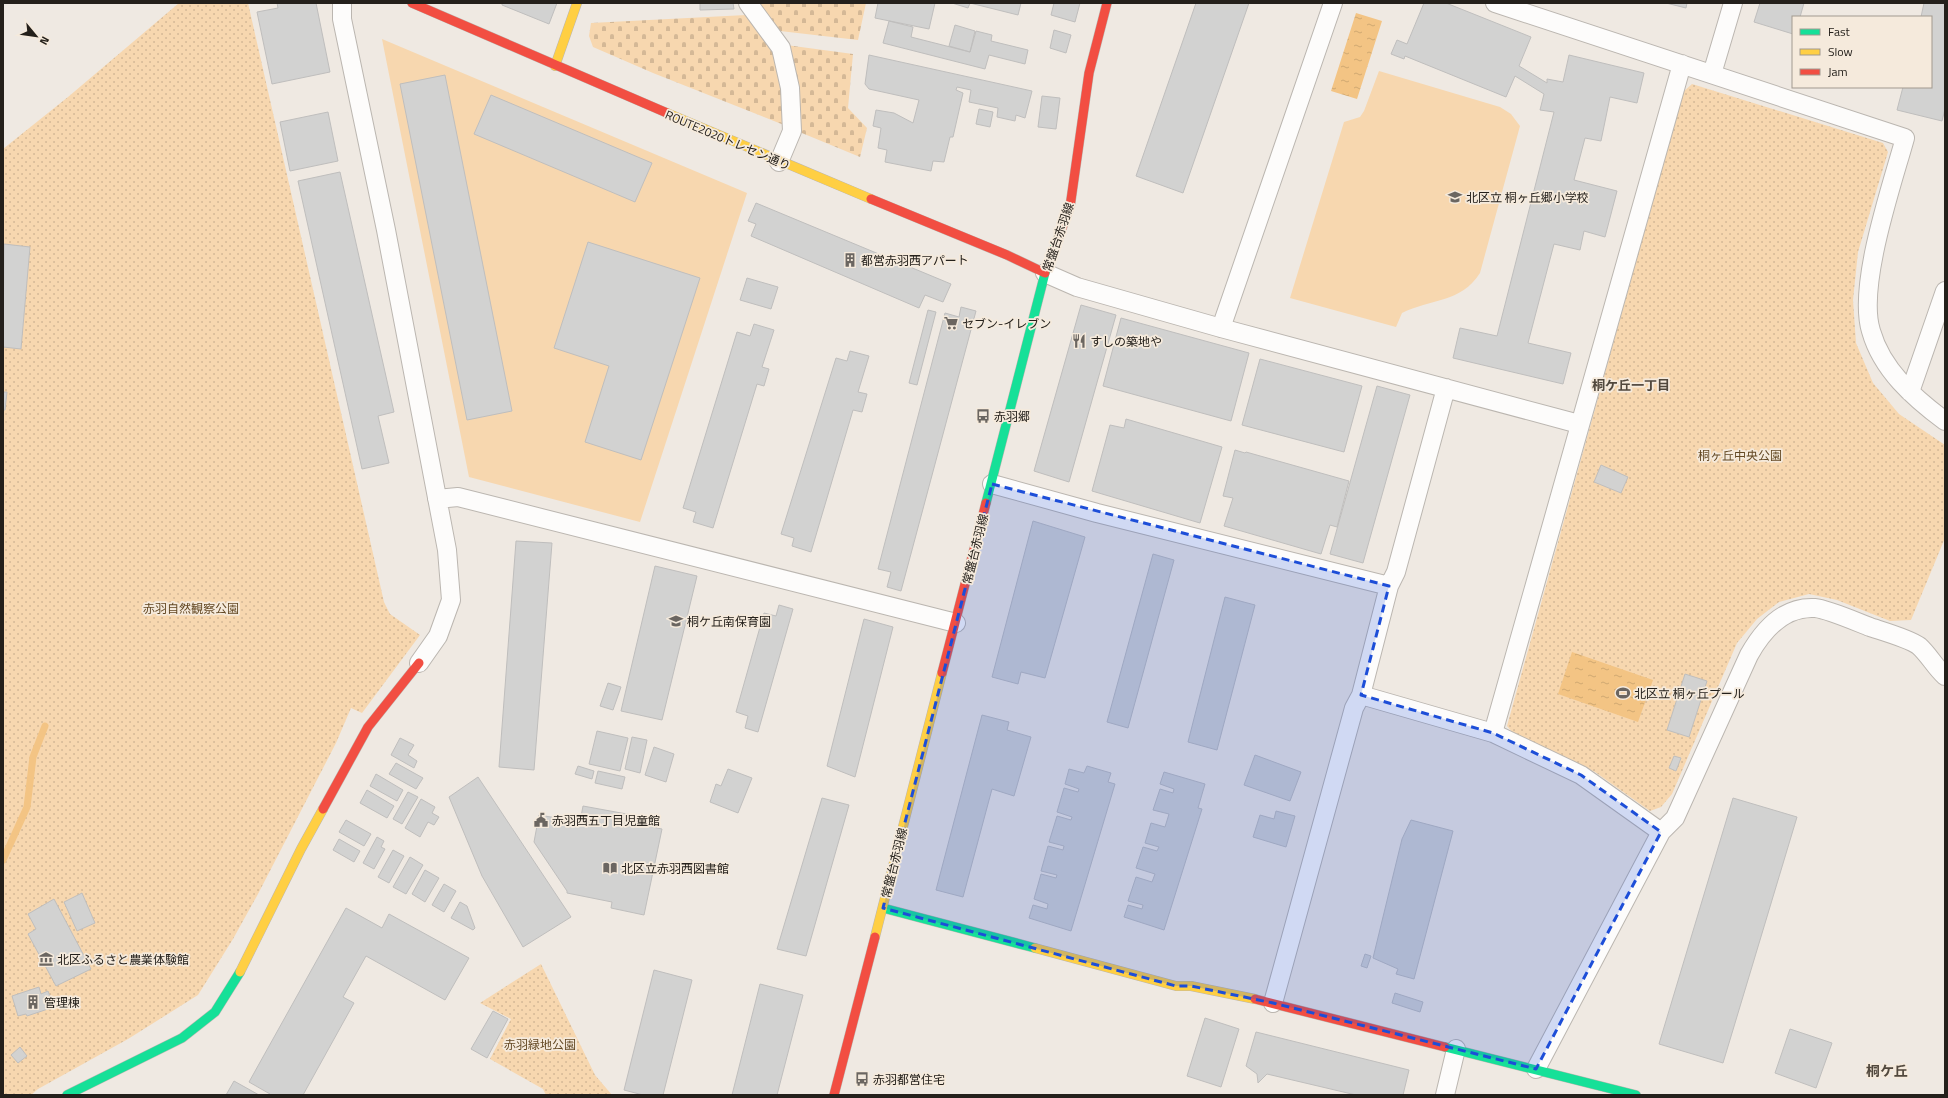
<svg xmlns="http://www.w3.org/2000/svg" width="1948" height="1098" viewBox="0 0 1948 1098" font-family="'Titillium Web','Noto Sans JP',sans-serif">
	<defs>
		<pattern id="cemetery-stones" width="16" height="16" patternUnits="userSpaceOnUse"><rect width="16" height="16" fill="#f7d7af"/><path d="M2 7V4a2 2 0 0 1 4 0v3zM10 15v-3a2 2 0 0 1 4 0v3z" fill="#d4b896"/></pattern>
		<pattern id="park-dots" width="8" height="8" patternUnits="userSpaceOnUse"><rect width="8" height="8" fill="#f7d7af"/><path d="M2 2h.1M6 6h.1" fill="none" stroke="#d4b896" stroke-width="1.8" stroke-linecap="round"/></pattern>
		<pattern id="water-ripples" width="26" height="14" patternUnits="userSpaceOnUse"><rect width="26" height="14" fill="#f3c484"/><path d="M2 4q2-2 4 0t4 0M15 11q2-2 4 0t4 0" fill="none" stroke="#d0a871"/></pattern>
	</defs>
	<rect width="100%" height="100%" fill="#efe9e2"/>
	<!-- grass -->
	<path fill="#f7d7af" d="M382 39 747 193 640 522 469 477Z
		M1379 71 1500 107 1511 114 1520 126 1480 273C1461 303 1430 299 1402 313L1396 327 1290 298 1344 122 1360 117 1364 111Z"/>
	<!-- cemetery -->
	<path fill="url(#cemetery-stones)" d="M759 3H866L858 40 780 31Z
		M746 15 773 49 782 79 784 125 653 73 593 47 589 36 591 23Z
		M786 45 853 54 848 108 867 128 860 157 797 131Z"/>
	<!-- park -->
	<path fill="url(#park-dots)" d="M179 3H248L384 602 390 614 420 635 362 713 351 708 336 743 258 894 233 939 198 995 128 1039 38 1089 31 1095H3V149L68 97Z
		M1692 84 1883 143 1888 152 1858 252 1853 300 1856 343 1873 383 1899 414 1945 445V538L1911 620 1890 621 1837 600 1809 594 1779 602 1757 619 1737 643 1672 794 1661 807 1650 811 1595 772 1513 733 1507 726 1683 92Z
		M541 964 595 1075 612 1095H546L543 1089 490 1059 511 1019 480 1003Z"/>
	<!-- water -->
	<path fill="url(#water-ripples)" d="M1356 13 1382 21 1357 99 1331 91Z
		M1572 652 1653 680 1638 722 1558 694Z"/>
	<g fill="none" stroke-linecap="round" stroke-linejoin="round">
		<!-- stream -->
		<path stroke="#f3c484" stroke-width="7" d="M3 860 27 807 33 757 45 726"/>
	</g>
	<!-- building -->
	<path fill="#d2d2d1" stroke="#bfbebd" d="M277 3H316L330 72 272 84 257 12 278 8Z
		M502 3H557L549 24 502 5Z
		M700 3H733L734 9 700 10Z
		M878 3H935L929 29 875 18Z
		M952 3H1021L1018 15 970 3 968 8Z
		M1054 3H1080L1075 22 1051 15Z
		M1196 3H1249L1183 193 1136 176Z
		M1424 3H1446L1531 37 1519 66 1547 83V79L1563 82 1569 55 1644 73 1637 103 1610 97 1601 141 1585 138 1574 180 1617 191 1605 237 1584 231 1580 250 1554 244 1528 343 1571 353 1563 384 1453 358 1460 328 1497 336 1554 112 1540 110 1544 94 1515 76 1506 97 1405 56 1404 59 1391 54 1397 40 1407 44Z
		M1666 3H1687L1686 8Z
		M1760 3H1804L1800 17H1793V34L1754 22Z
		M1924 3H1945V109L1942 121 1897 110 1903 87H1931V17H1921Z
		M889 21 913 27 911 37 970 52 976 31 992 35 991 41 1028 50 1025 64 989 55 985 69 883 43Z
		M955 25 975 31 970 52 949 46Z
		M1054 30 1071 35 1066 53 1050 48Z
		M869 55 1032 91 1025 118 1016 115 1015 121 997 117 998 108 969 102 971 90 957 87 956 90 963 93 953 137H950L944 162 933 161 931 171 885 162 887 150 878 148 881 128 873 126 876 110 894 113 913 123 919 100 869 89 865 84Z
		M445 75 512 411 467 420 400 84Z
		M491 95 652 163 635 202 474 134Z
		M1042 96 1060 98 1056 129 1038 127Z
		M979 109 993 112 990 127 976 124Z
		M328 112 338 161 290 171 280 122Z
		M340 172 394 412 378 416 389 463 362 469 298 181Z
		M756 203 951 284 943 302 925 295 919 308 751 236 756 224 748 221Z
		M588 242 700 278 641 460 585 442 609 366 554 348Z
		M4 244 30 247 21 349 3 347Z
		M747 278 778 287 771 309 740 300Z
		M1081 305 1116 315 1069 482 1034 471Z
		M961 307 976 311 901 591 887 587 891 572 878 569 945 313 959 317Z
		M928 310 936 312 917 385 909 383Z
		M1121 318 1249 353 1231 421 1103 386Z
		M754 324 774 330 762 367 769 369 764 386 757 384 713 528 693 522 696 512 683 508 737 332 750 336Z
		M850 351 869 356 858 392 867 394 862 412 853 410 811 552 792 546 794 538 781 534 836 358 847 361Z
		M1260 359 1362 386 1344 452 1242 425Z
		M1377 386 1410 395 1363 563 1330 554Z
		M3 392H7L5 410H3Z
		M1126 419 1222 447 1200 523 1092 491 1110 425 1124 428Z
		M1235 450 1245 453 1246 452 1349 481 1337 527 1330 525 1321 554 1224 526 1233 498 1223 496Z
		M1601 465 1628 477 1621 493 1594 482Z
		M1033 521 1085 537 1045 678 1021 672 1018 684 992 677Z
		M516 541 552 543 534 770 499 767Z
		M1153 554 1174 560 1128 728 1107 722Z
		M655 566 697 576 662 720 621 711Z
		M1225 597 1255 605 1217 750 1188 742Z
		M779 605 793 609 758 732 745 728 748 716 736 712 764 613 776 616Z
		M864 619 893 627 855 777 827 766Z
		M1685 674 1707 681 1689 737 1667 730Z
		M608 683 621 687 613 710 600 706Z
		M982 715 1009 722 1007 730 1031 737 1014 796 992 789 963 897 936 890Z
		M597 731 628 738 620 771 589 764Z
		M632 737 647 740 640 773 625 769Z
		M400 738 414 745 408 755 417 761 414 768 391 755Z
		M654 747 674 754 666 782 645 775Z
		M1255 755 1301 772 1290 801 1244 785Z
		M1674 756 1681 758 1676 771 1669 768Z
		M396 763 423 778 416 789 389 774Z
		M578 766 594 771 592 779 575 774Z
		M1087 766 1111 773 1108 782 1115 784 1071 931 1029 918 1033 905 1047 909 1048 904 1034 899 1041 874 1056 878 1057 875 1041 871 1048 846 1063 850 1064 846 1049 842 1057 816 1071 820 1072 817 1057 812 1064 788 1078 792 1079 789 1065 784 1069 769 1084 773Z
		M728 769 752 778 738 813 710 802 716 784 721 786Z
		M598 771 625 777 622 789 595 783Z
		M1164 772 1205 784 1198 808 1202 809 1164 930 1124 917 1128 905 1142 909 1143 905 1128 901 1136 877 1152 882 1155 874 1136 868 1143 847 1157 851 1159 847 1145 843 1151 823 1165 827 1169 814 1153 810 1160 789 1173 793 1174 789 1160 784Z
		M376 774 403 790 397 801 370 786Z
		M478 777 571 917 523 947 482 876 449 797Z
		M367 790 394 806 387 818 360 803Z
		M408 792 418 797 402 824 393 819Z
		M822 798 849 805 806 956 777 949Z
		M1733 798 1797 817 1723 1063 1659 1044Z
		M421 799 435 807 432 813 439 817 434 825 428 822 420 837 405 828Z
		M583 806 654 819 652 827 662 829 644 915 611 908 612 902 567 893V891L534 842 539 815 580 822Z
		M1276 811 1295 816 1286 847 1253 837 1260 815 1274 819Z
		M346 820 371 834 364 846 339 832Z
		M1411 820 1453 831 1414 979 1396 974 1398 969 1373 958 1402 839Z
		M377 837 384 841 381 847 385 849 374 869 363 863Z
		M339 839 360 851 354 862 333 850Z
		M393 850 404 856 389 883 378 877Z
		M410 857 423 865 406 894 393 887Z
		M425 870 439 878 425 902 412 894Z
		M444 884 456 891 444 912 432 905Z
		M82 893 95 923 77 931 64 902Z
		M54 899 91 969 56 986 28 934 36 929 28 914Z
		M460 902 467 906 475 928 473 930 451 918Z
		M346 908 382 928 389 914 469 958 445 1000 366 956 343 997 354 1003 303 1095H270V1094L249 1082Z
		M1365 954 1371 956 1367 968 1361 966Z
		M654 970 692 980 663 1095H643L624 1090Z
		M760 984 803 995 777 1095H732Z
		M39 987 41 994 48 991 54 1007 27 1016 26 1014 18 1016 12 996Z
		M1395 993 1423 1002 1420 1012 1392 1003Z
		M493 1011 508 1019 487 1058 471 1049Z
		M1205 1018 1239 1029 1221 1087 1187 1076Z
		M1790 1029 1832 1043 1816 1088 1775 1073Z
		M1256 1032 1409 1070 1403 1095H1356L1267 1074 1258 1083 1257 1074 1246 1066Z
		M20 1047 27 1056 18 1063 11 1055Z
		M234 1081 259 1095H226Z"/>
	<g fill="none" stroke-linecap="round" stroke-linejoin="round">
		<defs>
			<path id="street" d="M342 3V19L386 230 447 550 451 600 438 636 419 663
				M748 3 781 48 790 88 792 131 779 162
				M1495 3 1905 138C1892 185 1857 286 1871 331 1882 370 1914 398 1945 421
				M1712 74 1733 3
				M1045 273 1077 287 1221 328 1579 424
				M1221 328 1333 3
				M1910 392 1945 291
				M992 484 1097 513 1389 586
				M437 499 458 497 956 623
				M1361 695 1493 733 1581 775 1661 832
				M1493 733 1682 64
				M1273 1003 1354 708 1361 695 1389 586 1396 572 1446 388
				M1536 1069 1661 832 1675 818 1749 655C1763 630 1784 606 1815 608 1827 609 1857 622 1870 627 1882 631 1910 639 1919 646 1929 655 1935 667 1945 676
				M1445 1095 1456 1049"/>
			<path id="fast" d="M986 503 1045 273 1059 236
				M883 908 1035 948
				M1445 1047 1636 1095
				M67 1095 182 1038 215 1012 240 972"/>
			<path id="slow" d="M555 66 577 3
				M667 113 871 199
				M875 937 942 673
				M1035 948 1176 986H1191L1255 999
				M240 972 301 849 323 809"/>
			<path id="jam" d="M412 3 667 113
				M871 199 1007 255 1045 273
				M1059 236 1070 207 1089 73 1107 3
				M942 673 986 503
				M323 809 368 727 419 663
				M1255 999 1445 1047
				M834 1095 875 937"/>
		</defs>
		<!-- street casing -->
		<use href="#street" stroke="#bbb6b0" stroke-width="20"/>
		<!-- fast casing -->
		<use href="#fast" stroke="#bbb6b0" stroke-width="10"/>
		<!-- slow casing -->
		<use href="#slow" stroke="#bbb6b0" stroke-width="10"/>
		<!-- jam casing -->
		<use href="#jam" stroke="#bbb6b0" stroke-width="10"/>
		<!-- street -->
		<use href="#street" stroke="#fdfcfb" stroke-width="18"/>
		<!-- fast -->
		<use href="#fast" stroke="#16e098" stroke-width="9"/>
		<!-- slow -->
		<use href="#slow" stroke="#ffcf43" stroke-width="9"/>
		<!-- jam -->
		<use href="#jam" stroke="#f24e42" stroke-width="9"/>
	</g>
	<!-- marked area -->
	<path fill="#1d4ed8" fill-opacity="0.2" stroke="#1d4ed8" stroke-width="3" stroke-dasharray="8 5" stroke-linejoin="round" d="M992 484 1389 586 1361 695 1493 733 1581 775 1661 832 1536 1069 1273 1003 1191 986H1176L883 908Z"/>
	<!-- icons -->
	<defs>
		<symbol id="school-bare" viewBox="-9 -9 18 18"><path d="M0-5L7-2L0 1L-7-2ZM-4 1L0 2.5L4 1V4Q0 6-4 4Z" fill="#6b6661" stroke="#f5eadc" stroke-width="2.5" paint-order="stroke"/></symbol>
		<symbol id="building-bare" viewBox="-9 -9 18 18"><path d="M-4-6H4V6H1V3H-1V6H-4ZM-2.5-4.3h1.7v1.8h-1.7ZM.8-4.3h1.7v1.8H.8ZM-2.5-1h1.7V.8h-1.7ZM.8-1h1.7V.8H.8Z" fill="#6b6661" stroke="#f5eadc" stroke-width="2.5" paint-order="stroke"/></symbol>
		<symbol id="supermarket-bare" viewBox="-9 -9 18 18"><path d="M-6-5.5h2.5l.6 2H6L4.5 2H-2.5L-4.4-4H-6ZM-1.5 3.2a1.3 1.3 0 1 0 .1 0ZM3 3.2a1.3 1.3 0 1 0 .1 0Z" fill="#6b6661" stroke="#f5eadc" stroke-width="2.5" paint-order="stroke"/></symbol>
		<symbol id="restaurant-bare" viewBox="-9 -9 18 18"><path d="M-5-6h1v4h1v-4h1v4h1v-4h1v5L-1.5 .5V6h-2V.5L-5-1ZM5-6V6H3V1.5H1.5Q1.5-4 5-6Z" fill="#6b6661" stroke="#f5eadc" stroke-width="2.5" paint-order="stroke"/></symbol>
		<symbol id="bus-bare" viewBox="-9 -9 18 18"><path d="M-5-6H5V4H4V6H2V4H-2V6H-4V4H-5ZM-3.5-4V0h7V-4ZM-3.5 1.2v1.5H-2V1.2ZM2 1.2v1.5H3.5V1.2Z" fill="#6b6661" stroke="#f5eadc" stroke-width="2.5" paint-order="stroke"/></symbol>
		<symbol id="stadium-bare" viewBox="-9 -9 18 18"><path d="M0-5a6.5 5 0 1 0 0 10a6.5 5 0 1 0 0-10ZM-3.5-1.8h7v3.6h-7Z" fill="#6b6661" stroke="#f5eadc" stroke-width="2.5" paint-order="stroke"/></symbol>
		<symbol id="civic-bare" viewBox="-9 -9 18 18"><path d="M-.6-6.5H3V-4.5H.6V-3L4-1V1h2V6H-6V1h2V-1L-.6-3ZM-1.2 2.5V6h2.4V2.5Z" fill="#6b6661" stroke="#f5eadc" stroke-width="2.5" paint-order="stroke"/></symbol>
		<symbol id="library-bare" viewBox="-9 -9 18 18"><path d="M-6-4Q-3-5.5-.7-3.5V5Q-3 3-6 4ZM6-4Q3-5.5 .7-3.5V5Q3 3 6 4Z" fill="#6b6661" stroke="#f5eadc" stroke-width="2.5" paint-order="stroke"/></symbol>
		<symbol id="museum-bare" viewBox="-9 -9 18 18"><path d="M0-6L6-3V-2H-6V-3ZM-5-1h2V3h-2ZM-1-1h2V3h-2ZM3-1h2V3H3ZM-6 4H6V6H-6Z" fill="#6b6661" stroke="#f5eadc" stroke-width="2.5" paint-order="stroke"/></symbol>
	</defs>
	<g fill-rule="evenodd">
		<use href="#school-bare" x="1445" y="187" width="20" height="20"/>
		<use href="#building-bare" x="840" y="250" width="20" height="20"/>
		<use href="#supermarket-bare" x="941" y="313" width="20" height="20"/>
		<use href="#restaurant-bare" x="1069" y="331" width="20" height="20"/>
		<use href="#bus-bare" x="973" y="406" width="20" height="20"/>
		<use href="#school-bare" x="666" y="611" width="20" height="20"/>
		<use href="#stadium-bare" x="1613" y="683" width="20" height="20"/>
		<use href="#civic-bare" x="531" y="810" width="20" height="20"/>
		<use href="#library-bare" x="600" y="858" width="20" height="20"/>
		<use href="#museum-bare" x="36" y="949" width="20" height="20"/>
		<use href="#building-bare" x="23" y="992" width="20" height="20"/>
		<use href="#bus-bare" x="852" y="1069" width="20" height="20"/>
	</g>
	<g text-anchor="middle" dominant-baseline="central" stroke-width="3.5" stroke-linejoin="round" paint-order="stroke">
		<!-- street labels -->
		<g font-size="12" fill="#24201b" stroke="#f5eadc">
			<text transform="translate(728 140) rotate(23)">ROUTE2020トレセン通り</text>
			<text transform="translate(1058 237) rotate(-71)">常盤台赤羽線</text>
			<text transform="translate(975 549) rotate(-76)">常盤台赤羽線</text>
			<text transform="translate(894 863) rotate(-76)">常盤台赤羽線</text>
		</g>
		<!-- poi labels -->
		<g font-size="12" fill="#24201b" stroke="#f5eadc" text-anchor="start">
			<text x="1466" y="197">北区立 桐ヶ丘郷小学校</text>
			<text x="861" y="260">都営赤羽西アパート</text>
			<text x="962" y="323">セブン-イレブン</text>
			<text x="1090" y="341">すしの築地や</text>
			<text x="994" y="416">赤羽郷</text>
			<text x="687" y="621">桐ケ丘南保育園</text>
			<text x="1634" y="693">北区立 桐ヶ丘プール</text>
			<text x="552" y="820">赤羽西五丁目児童館</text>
			<text x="621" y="868">北区立赤羽西図書館</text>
			<text x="57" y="959">北区ふるさと農業体験館</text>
			<text x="44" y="1002">管理棟</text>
			<text x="873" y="1079">赤羽都営住宅</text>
		</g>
		<!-- park labels -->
		<g font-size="12" fill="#644924" stroke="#f5eadc">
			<text x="1740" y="455">桐ヶ丘中央公園</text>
			<text x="191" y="608">赤羽自然観察公園</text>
			<text x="540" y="1044">赤羽緑地公園</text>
		</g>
		<!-- neighbourhood labels -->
		<g font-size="13" font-weight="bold" fill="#51483d" stroke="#f5eadc">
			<text x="1631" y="385">桐ケ丘一丁目</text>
		</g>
		<!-- quarter labels -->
		<g font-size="14" font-weight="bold" fill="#51483d" stroke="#f5eadc">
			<text x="1887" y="1070">桐ケ丘</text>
		</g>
	</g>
	<!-- border -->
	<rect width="1948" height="1098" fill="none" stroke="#24201b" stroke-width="8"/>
	<!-- legend -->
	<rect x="1792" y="16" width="140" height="72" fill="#f5eadc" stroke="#a1998f"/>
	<rect x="1800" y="29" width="20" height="6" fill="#16e098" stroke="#a1998f"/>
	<text x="1828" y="36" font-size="12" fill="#24201b">Fast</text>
	<rect x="1800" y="49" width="20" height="6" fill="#ffcf43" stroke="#a1998f"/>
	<text x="1828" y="56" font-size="12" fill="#24201b">Slow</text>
	<rect x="1800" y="69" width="20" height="6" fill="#f24e42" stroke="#a1998f"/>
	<text x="1828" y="76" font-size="12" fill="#24201b">Jam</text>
	<!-- north arrow -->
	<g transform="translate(36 36) rotate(119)" stroke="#f5eadc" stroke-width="3" paint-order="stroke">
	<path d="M0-3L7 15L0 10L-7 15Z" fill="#24201b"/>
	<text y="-6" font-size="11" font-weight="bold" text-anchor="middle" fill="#24201b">N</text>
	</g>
</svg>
